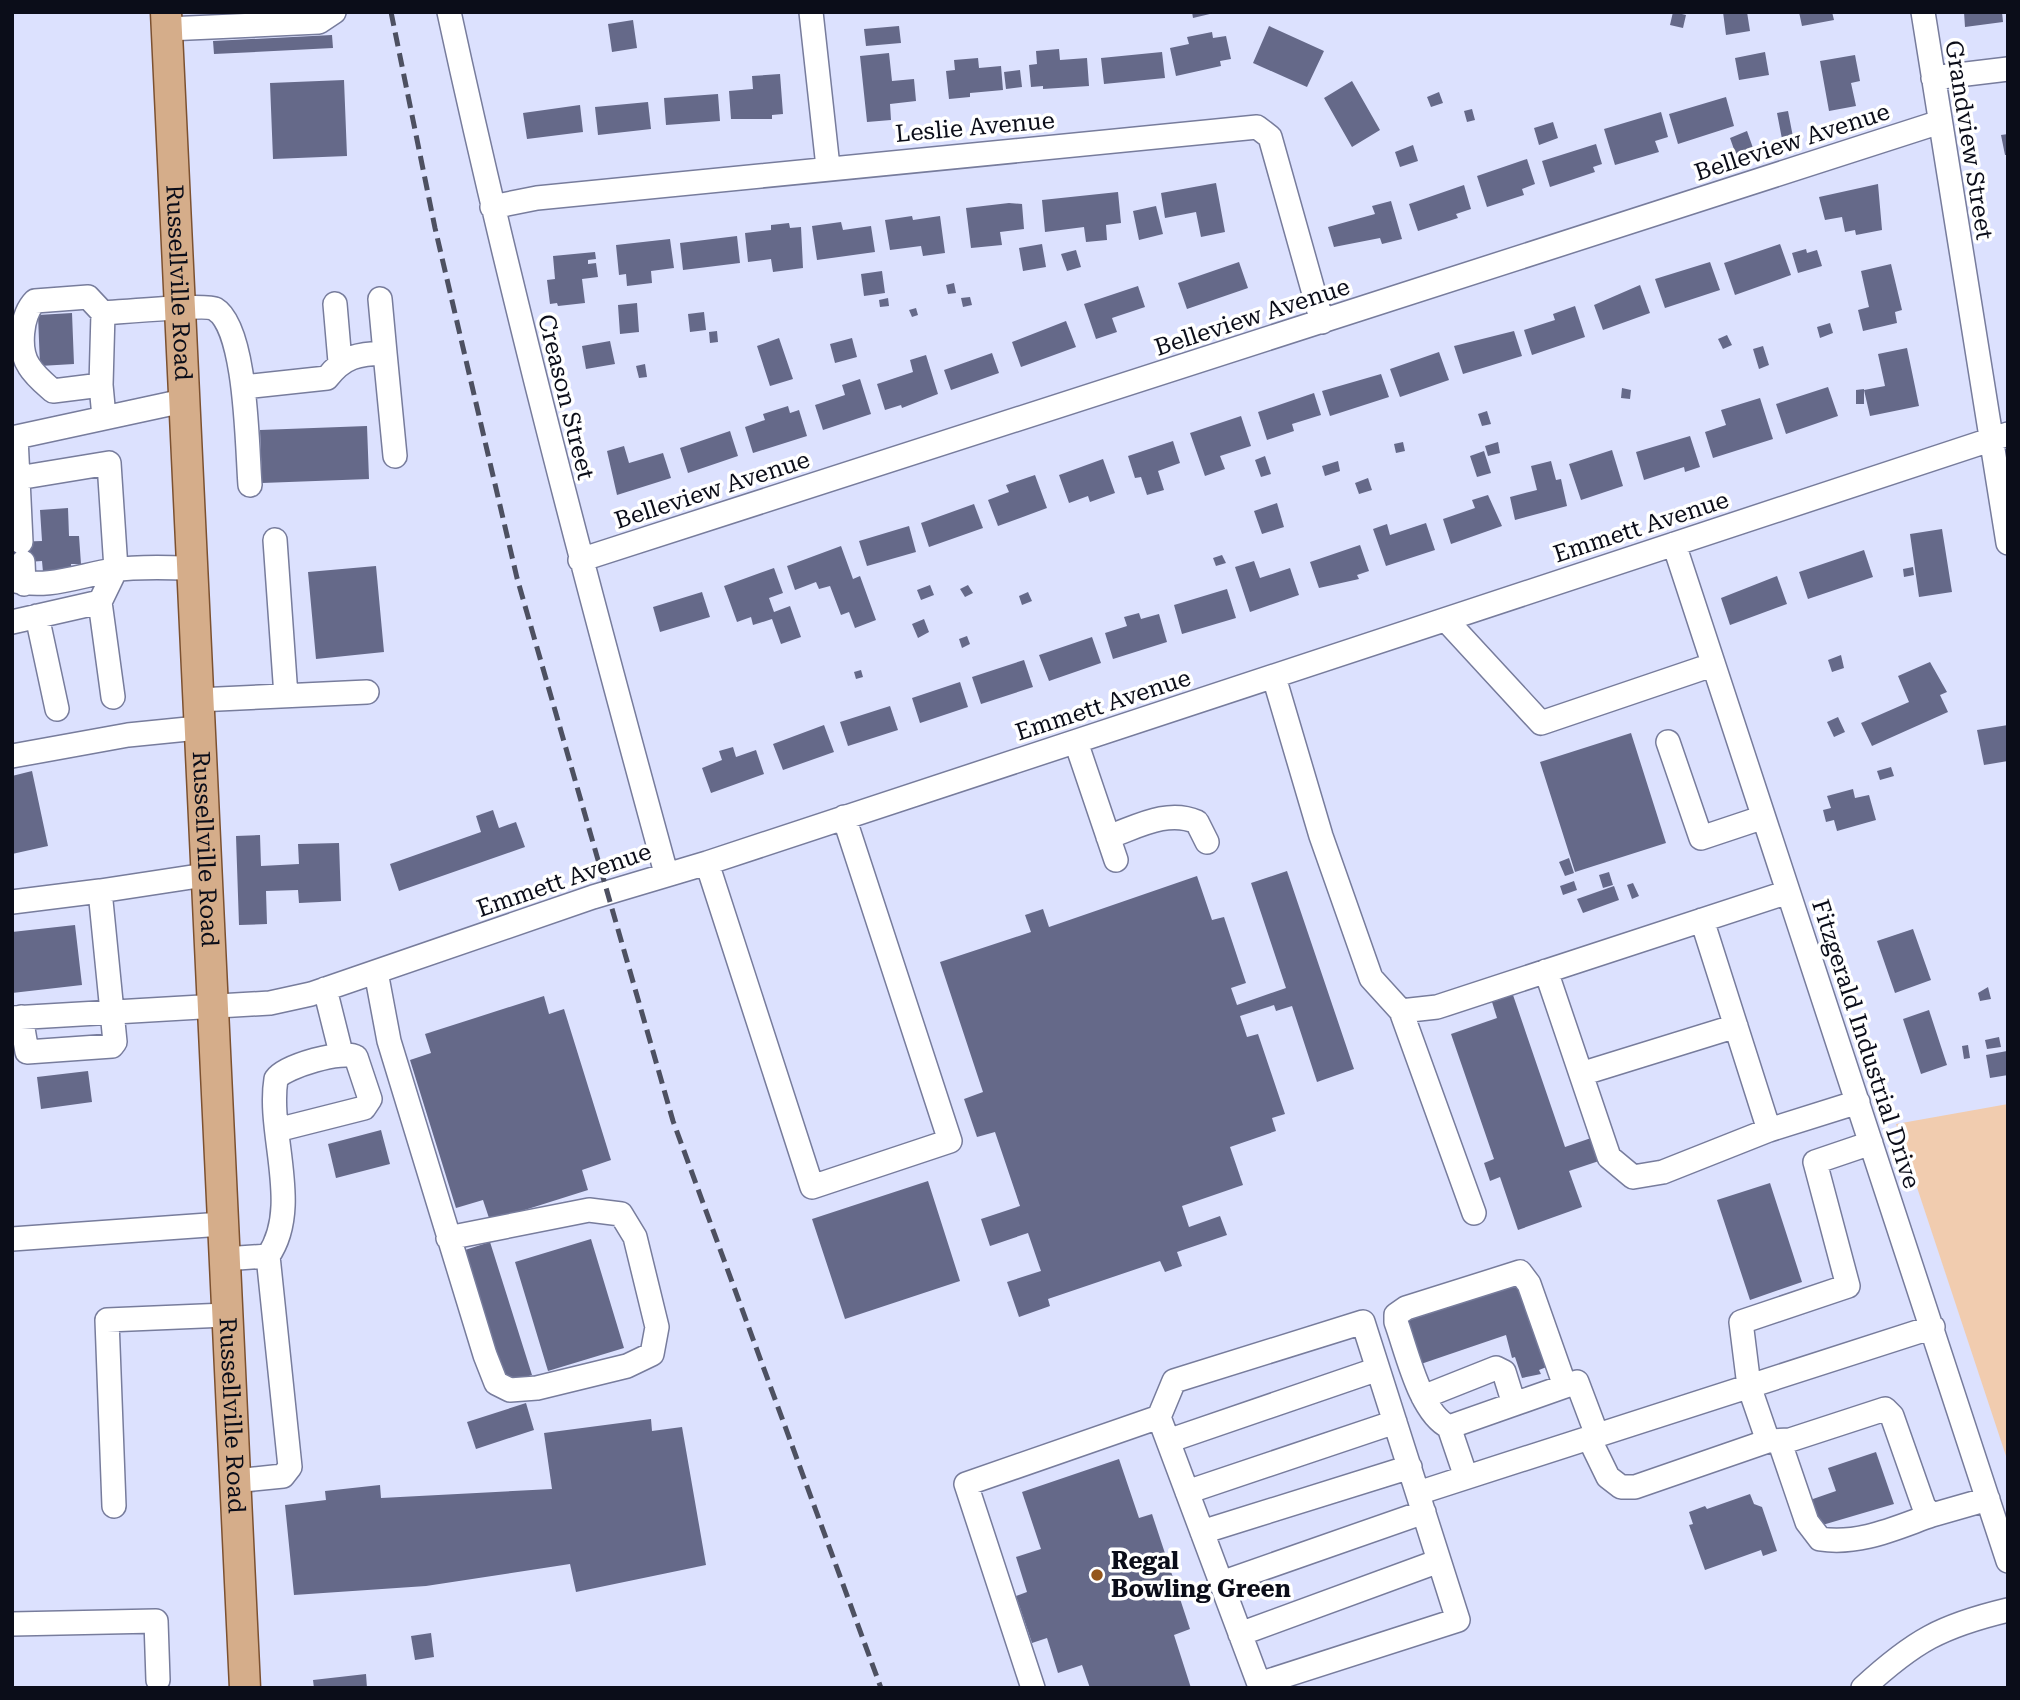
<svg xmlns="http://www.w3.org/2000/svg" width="2020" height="1700" viewBox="0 0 2020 1700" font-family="'Roboto Serif',serif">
	<rect width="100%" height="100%" fill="#dce1fe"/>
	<!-- green -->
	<path fill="#f1ccaf" d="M2008 1104V1462L1896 1124Z"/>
	<!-- building -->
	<path fill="#656989" d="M1192 12H1214V13L1193 18Z
		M1673 12 1686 15 1683 28 1670 25Z
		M1723 12H1747L1750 31 1726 35Z
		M1799 12H1832L1834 20 1802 26Z
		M1964 12H2002L2003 22 1965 27Z
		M633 20 637 48 612 52 608 24Z
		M899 26 901 43 866 46 864 29Z
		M1269 26 1324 51 1307 87 1253 63Z
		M1212 32 1213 38 1226 36 1231 59 1220 61 1221 66 1176 76 1170 48 1189 44 1187 37Z
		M332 35 333 48 214 54 213 41Z
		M1059 49 1060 60 1087 58 1089 86 1043 89V86L1031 87 1029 65 1037 64 1036 51Z
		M1162 52 1165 78 1104 84 1101 58Z
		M1765 52 1769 75 1739 80 1735 58Z
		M889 53 892 81 914 79 916 101 890 104 891 120 867 122 860 56Z
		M1855 55 1860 81 1851 83 1856 106 1829 111 1820 61Z
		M978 58 979 68 1001 66 1003 90 970 93V97L949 99 946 71 955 70 954 60Z
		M1020 70 1022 87 1006 89 1004 72Z
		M780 74 783 114 772 115V119H731L729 91 753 89 752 76Z
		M344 80 347 156 273 159 270 83Z
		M1352 81 1380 130 1352 147 1324 98Z
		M1439 92 1443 103 1431 107 1427 97Z
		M718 94 720 121 666 125 664 98Z
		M1726 97 1734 126 1678 144 1669 114Z
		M648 102 651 129 598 135 595 107Z
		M580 105 583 132 527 139 523 113Z
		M1472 109 1475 120 1467 122 1464 111Z
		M1788 111 1793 137 1782 139 1777 113Z
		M1661 112 1668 137 1655 141 1659 152 1615 165 1604 129Z
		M1553 122 1558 138 1539 145 1534 128Z
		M1747 131 1753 148 1736 155 1730 138Z
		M2008 134V155H2005L2001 135Z
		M1596 144 1602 164 1593 167 1595 172 1550 187 1542 161Z
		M1413 145 1418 161 1400 167 1395 152Z
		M1527 159 1535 184 1522 189 1524 195 1487 207 1477 176Z
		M1216 183 1225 232 1201 237 1196 212 1165 218 1161 193Z
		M1878 184 1882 230 1856 235 1855 230 1845 232 1842 217 1825 220 1819 197Z
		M1464 185 1471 209 1456 214 1458 218 1418 231 1409 204Z
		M1118 192 1121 223 1106 225 1107 240 1086 242 1084 227 1045 232 1042 200Z
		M1391 201 1402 239 1382 244 1380 238 1334 247 1328 227 1375 214 1372 206Z
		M1009 203 1022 204 1024 229 1000 232 1002 245 971 248 966 208Z
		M1156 206 1163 234 1139 240 1133 211Z
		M912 216 913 220 940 216 945 253 923 256 921 246 890 250 885 220Z
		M841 222 843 230 871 226 875 252 817 260 812 226Z
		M789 223 790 228 801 227 803 268 773 272 771 259 748 262 745 233 771 230V225Z
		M737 236 740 263 683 270 680 243Z
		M670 239 674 268 651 271 652 283 627 286 626 274 619 275 616 245Z
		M1042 244 1046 267 1023 271 1019 248Z
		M1780 244 1791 275 1735 295 1724 263Z
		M1806 249 1807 253 1817 250 1822 266 1798 273 1792 253Z
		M1076 250 1081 267 1067 271 1061 254Z
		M595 252 596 259 588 260V264L596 263 598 277 582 279 585 303 558 306 557 303 550 304 547 280 555 279 553 256Z
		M1239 262 1248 288 1187 309 1178 283Z
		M1710 262 1720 290 1665 308 1655 279Z
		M1891 264 1902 310 1895 312 1897 323 1863 331 1858 310 1869 307 1861 271Z
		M882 271 885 293 864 296 861 274Z
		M954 283 956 293 948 294 946 285Z
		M1640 285 1650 313 1603 330 1594 305Z
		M1138 286 1145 307 1112 318 1117 332 1096 339 1084 304Z
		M970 297 972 305 963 307 961 298Z
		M888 298 889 306 880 307 879 300Z
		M637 303 639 332 620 334 618 305Z
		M1575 306 1585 337 1532 355 1524 330 1555 320 1553 314Z
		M916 308 918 315 912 317 909 310Z
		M704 312 706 330 690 332 688 314Z
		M72 313 74 364 40 366 38 315Z
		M1066 321 1076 347 1021 367 1012 342Z
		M1830 323 1833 333 1820 338 1817 327Z
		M717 331 718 342 710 343 709 332Z
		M1514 331 1522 356 1463 374 1454 346Z
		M1727 335 1732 345 1723 349 1718 339Z
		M779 338 793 379 770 386 757 346Z
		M852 338 857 357 835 363 830 344Z
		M610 341 615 364 586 369 582 346Z
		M1763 346 1769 365 1759 369 1753 349Z
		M1907 348 1919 406 1870 416 1864 390 1885 386 1878 354Z
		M1439 352 1449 380 1400 397 1390 369Z
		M992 353 999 373 951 390 944 370Z
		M926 355 938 394 902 408 901 405 885 410 877 384 913 372 910 360Z
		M645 364 647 377 639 378 636 366Z
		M1381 374 1389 397 1330 416 1322 391Z
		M860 379 871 414 823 430 815 405 845 395 842 385Z
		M1828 387 1838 416 1786 434 1776 404Z
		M1622 388 1631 390 1630 399 1621 398Z
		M1864 389V404H1856V390Z
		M1314 393 1321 415 1292 424 1294 431 1267 440 1258 412Z
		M1760 398 1773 439 1713 458 1705 432 1726 425 1721 410Z
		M788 406 790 413 799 410 807 436 753 453 745 427 765 420 763 414Z
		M1487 411 1491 424 1482 426 1478 414Z
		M1241 416 1251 446 1220 456 1225 469 1205 476 1190 433Z
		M367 426 369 479 262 483 260 430Z
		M730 431 738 456 688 473 680 448Z
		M1690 436 1700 467 1685 472 1684 467 1644 480 1636 452Z
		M1173 441 1180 463 1158 471 1164 490 1147 495 1141 477 1135 478 1128 456Z
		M1403 442 1405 451 1396 453 1394 444Z
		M1498 442 1500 453 1488 456 1485 446Z
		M624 446 629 463 663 453 671 478 617 495 607 451Z
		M1612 450 1623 486 1581 500 1569 464Z
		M1484 451 1491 473 1477 477 1470 456Z
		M1265 456 1271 474 1261 477 1255 460Z
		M1103 459 1115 493 1090 502 1088 496 1069 503 1059 475Z
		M1338 461 1340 471 1325 476 1322 466Z
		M1551 461 1556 480 1561 479 1567 506 1515 520 1510 497 1537 490 1531 466Z
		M1035 475 1047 508 998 526 988 500 1009 492 1006 485Z
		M1368 478 1372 490 1359 494 1355 483Z
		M1488 495 1502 526 1451 544 1443 519 1475 508 1472 500Z
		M1277 503 1284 527 1262 534 1254 511Z
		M974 504 983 528 929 547 921 523Z
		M68 508 69 536H79L81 564H71L72 574 43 572 42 561 12 563V542L42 541 40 510Z
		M1426 523 1435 550 1386 566 1373 529 1387 524 1390 535Z
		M909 526 916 552 867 566 859 541Z
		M1942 529 1952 592 1919 597 1910 534Z
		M1360 545 1369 571 1357 575 1359 579 1319 588 1310 562Z
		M841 546 853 579 860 576 876 620 855 628 849 612 841 615 830 586 819 589 816 582 795 590 787 566Z
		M1864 550 1873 577 1808 599 1799 572Z
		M1222 555 1226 563 1216 566 1213 558Z
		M1254 561 1260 578 1290 568 1299 595 1250 612 1235 567Z
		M376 566 384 652 316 659 308 572Z
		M1913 567 1914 575 1904 577 1903 569Z
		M774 568 783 593 769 598 774 612 790 606 801 637 781 644 772 619 753 625 751 617 737 622 724 586Z
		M1777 576 1787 604 1730 625 1721 598Z
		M930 585 934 595 921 600 917 590Z
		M968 585 973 593 965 597 960 589Z
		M1227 589 1236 618 1182 634 1174 605Z
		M702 592 710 617 660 632 653 607Z
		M1028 592 1032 601 1022 605 1019 596Z
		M1139 613 1141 619 1159 614 1167 642 1113 659 1105 633 1127 626 1124 617Z
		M924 619 929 632 918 638 912 624Z
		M967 636 970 644 962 648 959 639Z
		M1092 637 1101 663 1049 681 1039 655Z
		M1841 655 1844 668 1832 672 1828 660Z
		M1024 660 1033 687 981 704 972 677Z
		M1930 662 1947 692 1940 695 1948 712 1872 746 1861 723 1909 702 1898 676Z
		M861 670 863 677 856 679 854 672Z
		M960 682 968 707 920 723 912 698Z
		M890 706 898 730 848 746 840 722Z
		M1838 717 1845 732 1834 737 1827 722Z
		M824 725 834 752 783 770 773 744Z
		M2008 725V761L1984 765 1977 730Z
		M1631 733 1666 843 1575 872 1540 762Z
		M733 747 736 757 756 750 764 774 711 793 702 768 722 760 719 751Z
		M1891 767 1894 776 1880 780 1877 771Z
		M32 771 48 846 12 854V776Z
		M1853 789 1855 798 1869 795 1876 820 1837 831 1834 820 1826 822 1823 810 1831 808 1827 796Z
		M493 810 499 828 516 822 525 847 399 891 390 864 481 832 476 816Z
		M260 835 261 866 299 864 298 844 339 843 341 901 299 903 298 890 266 891 267 924 239 925 236 836Z
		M1569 858 1574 873 1565 876 1559 862Z
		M1287 871 1354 1069 1317 1082 1292 1006 1276 1011 1274 1005 1240 1016 1247 1037 1258 1034 1285 1114 1272 1118 1276 1131 1230 1147 1243 1185 1182 1206 1189 1227 1220 1216 1227 1235 1177 1252 1182 1266 1165 1272 1160 1261 1048 1299 1050 1306 1019 1317 1007 1282 1041 1271 1028 1233 990 1246 981 1219 1020 1206 995 1132 977 1137 964 1099 983 1092 940 962 1031 932 1025 915 1043 909 1049 927 1197 876 1212 920 1224 917 1246 983 1231 988 1237 1005 1286 988 1251 883Z
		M1609 872 1613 885 1603 888 1599 875Z
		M1574 881 1577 890 1563 895 1560 886Z
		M1633 883 1639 896 1632 899 1627 885Z
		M1614 886 1619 900 1583 913 1577 899Z
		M75 925 82 985 12 993V932Z
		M1913 929 1931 980 1895 993 1877 941Z
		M1988 987 1991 999 1980 1001 1978 993Z
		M1513 995 1565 1147 1591 1138 1599 1161 1569 1171 1582 1207 1518 1230 1500 1177 1490 1181 1484 1163 1494 1159 1451 1034 1497 1018 1492 1002Z
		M544 996 549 1014 564 1009 611 1160 582 1170 588 1190 490 1221 483 1200 456 1208 410 1060 431 1053 425 1034Z
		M1929 1010 1947 1065 1921 1074 1903 1019Z
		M1999 1037 2001 1047 1987 1049 1985 1040Z
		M1968 1045 1970 1058 1964 1059 1962 1046Z
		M2007 1051 2008 1075 1990 1078 1986 1055Z
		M88 1071 92 1102 41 1109 37 1077Z
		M381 1130 390 1164 336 1178 328 1144Z
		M928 1181 960 1281 845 1319 812 1219Z
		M1770 1183 1802 1282 1750 1300 1717 1200Z
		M591 1239 624 1348 548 1371 515 1262Z
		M490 1242 532 1375 513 1381 503 1372 465 1250Z
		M1521 1283 1549 1366 1539 1370 1541 1374 1522 1378 1515 1357 1512 1358 1506 1335 1415 1366 1401 1323Z
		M526 1403 534 1430 476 1449 467 1422Z
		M651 1419 652 1431 682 1427 706 1565 576 1592 570 1564 426 1586 294 1595 285 1505 326 1500 325 1491 380 1485 381 1498 552 1489 544 1433Z
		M1876 1452 1894 1504 1819 1526 1810 1500 1836 1491 1828 1468Z
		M1119 1459 1139 1518 1152 1514 1190 1629 1174 1635 1191 1688H1090L1082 1665 1058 1673 1047 1638 1032 1643 1016 1596 1027 1592 1016 1557 1041 1549 1022 1492Z
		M1750 1494 1754 1504 1762 1507 1777 1551 1763 1556 1761 1550 1705 1570 1689 1525 1693 1524 1689 1512 1705 1506 1707 1509Z
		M431 1633 434 1657 415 1660 411 1636Z
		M366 1674 367 1688H314L313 1680Z"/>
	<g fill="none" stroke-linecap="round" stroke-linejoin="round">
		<defs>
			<path id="minor" d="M449 12C512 302 588 588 666 873
				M811 12 828 167
				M1923 12 2008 543
				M167 29 319 22 334 12
				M1933 78 2008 69
				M492 207 537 198 1257 127 1270 137 1322 322
				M380 299 385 353
				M335 304 340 362
				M101 385 53 391C45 384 35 376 29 366 18 350 21 315 35 301L88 297 103 313
				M243 387 327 378C344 356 358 354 385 353L395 456
				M104 417 101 385 103 313C120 312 206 304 215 309 247 328 247 449 250 485
				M16 437 21 542
				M12 438 183 401
				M18 478 109 463 116 569 100 602
				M275 540 286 696
				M1674 544 2008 1561
				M580 560 1940 122
				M23 562 24 584
				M12 580C47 590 80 575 114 570 139 566 166 568 191 568
				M37 616 57 709
				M1446 620 1541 723 1712 665
				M12 622 100 602 113 697
				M1274 677 1321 836 1371 978 1401 1011 1437 1007 1788 892
				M197 700 367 692
				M1076 742 1116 860
				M1668 742 1701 838 1761 818
				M12 756 128 735 198 728
				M1108 837C1137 827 1167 809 1197 822L1207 842
				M707 863 812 1187 950 1141 844 817
				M12 902 100 891
				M1702 920 1769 1130
				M1546 971 1609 1157 1633 1177 1663 1172 1769 1130 1858 1102
				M376 972 389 1041 485 1355 496 1383 510 1390 537 1388 627 1366 652 1354 657 1327 635 1237 621 1214 589 1210 448 1238
				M325 989 341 1053
				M1401 1011 1474 1213
				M21 1017 27 1052 112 1046 115 1042 100 891 205 875
				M12 1018 270 1003 311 994 593 897 707 863 2008 434
				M1581 1074 1736 1026
				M1871 1143 1815 1162 1848 1286 1741 1322 1749 1386 1768 1441 1790 1440 1885 1409 1892 1416 1924 1507 1932 1515 1988 1499
				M12 1239 222 1224
				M268 1256C302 1207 267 1134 276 1079 285 1066 344 1049 356 1057L370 1099 364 1108 277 1130
				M224 1259 268 1256 290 1467 283 1476 235 1481
				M1423 1397 1496 1368 1504 1372 1514 1404
				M1159 1417 1259 1684
				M1449 1427C1420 1413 1407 1352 1396 1322V1315L1406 1308 1520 1272 1529 1284 1565 1386
				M1589 1438 1608 1477 1621 1487H1635L1768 1441
				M1168 1441 1378 1369
				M1780 1443 1807 1522 1820 1539C1860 1545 1895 1528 1932 1515
				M1466 1477 1449 1427 1577 1382 1597 1435
				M1187 1492 1395 1422
				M1418 1493 1933 1327
				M114 1506 107 1320 226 1315
				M1202 1532 1410 1467
				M1221 1583 1424 1512
				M12 1624 156 1621 158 1680
				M1240 1634 1439 1561
				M1033 1688 966 1484 1159 1417 1174 1381 1363 1322 1458 1620 1259 1684 1260 1688
				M1863 1688C1914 1641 1941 1626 2008 1610"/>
			<g id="major">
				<path id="s1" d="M166 12 245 1688"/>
			</g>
		</defs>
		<!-- minor casing -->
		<use href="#minor" stroke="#777c9c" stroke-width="26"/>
		<!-- major casing -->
		<use href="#major" stroke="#7c5130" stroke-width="33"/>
		<!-- minor -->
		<use href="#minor" stroke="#fff" stroke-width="23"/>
		<!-- major -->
		<use href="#major" stroke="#d5ad8a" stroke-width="30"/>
		<!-- rail -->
		<path stroke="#4d5061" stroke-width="5" stroke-dasharray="14 7" stroke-linecap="butt" d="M391 12 435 228 517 578 673 1121 881 1688"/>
	</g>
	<!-- markers -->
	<circle fill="#94561b" stroke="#fff" stroke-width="2.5" cx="1097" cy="1575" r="7"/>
	<g text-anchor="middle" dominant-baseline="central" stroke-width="7" stroke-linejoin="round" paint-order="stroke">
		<!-- street labels -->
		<g font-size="24" fill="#0b0d19" stroke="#fff">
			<text transform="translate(975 127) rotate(-5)">Leslie Avenue</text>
			<text transform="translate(1969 140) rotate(81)">Grandview Street</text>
			<text transform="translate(1792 142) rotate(-18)">Belleview Avenue</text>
			<text stroke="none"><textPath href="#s1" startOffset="271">Russellville Road</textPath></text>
			<text transform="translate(1252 317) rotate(-18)">Belleview Avenue</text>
			<text transform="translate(566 397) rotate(76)">Creason Street</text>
			<text transform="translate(712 490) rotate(-18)">Belleview Avenue</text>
			<text transform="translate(1641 527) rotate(-18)">Emmett Avenue</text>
			<text transform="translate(1103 705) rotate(-18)">Emmett Avenue</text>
			<text stroke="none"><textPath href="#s1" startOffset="838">Russellville Road</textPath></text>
			<text transform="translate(564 880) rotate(-19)">Emmett Avenue</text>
			<text transform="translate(1866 1044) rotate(72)">Fitzgerald Industrial Drive</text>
			<text stroke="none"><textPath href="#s1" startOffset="1405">Russellville Road</textPath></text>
		</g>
		<!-- poi labels -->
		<g font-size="24" font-weight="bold" fill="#0b0d19" stroke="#fff" text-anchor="start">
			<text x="1111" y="1561">Regal<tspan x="1111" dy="28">Bowling Green</tspan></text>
		</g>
	</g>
	<!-- border -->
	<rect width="2020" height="1700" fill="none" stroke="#0b0d19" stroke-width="28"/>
</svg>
